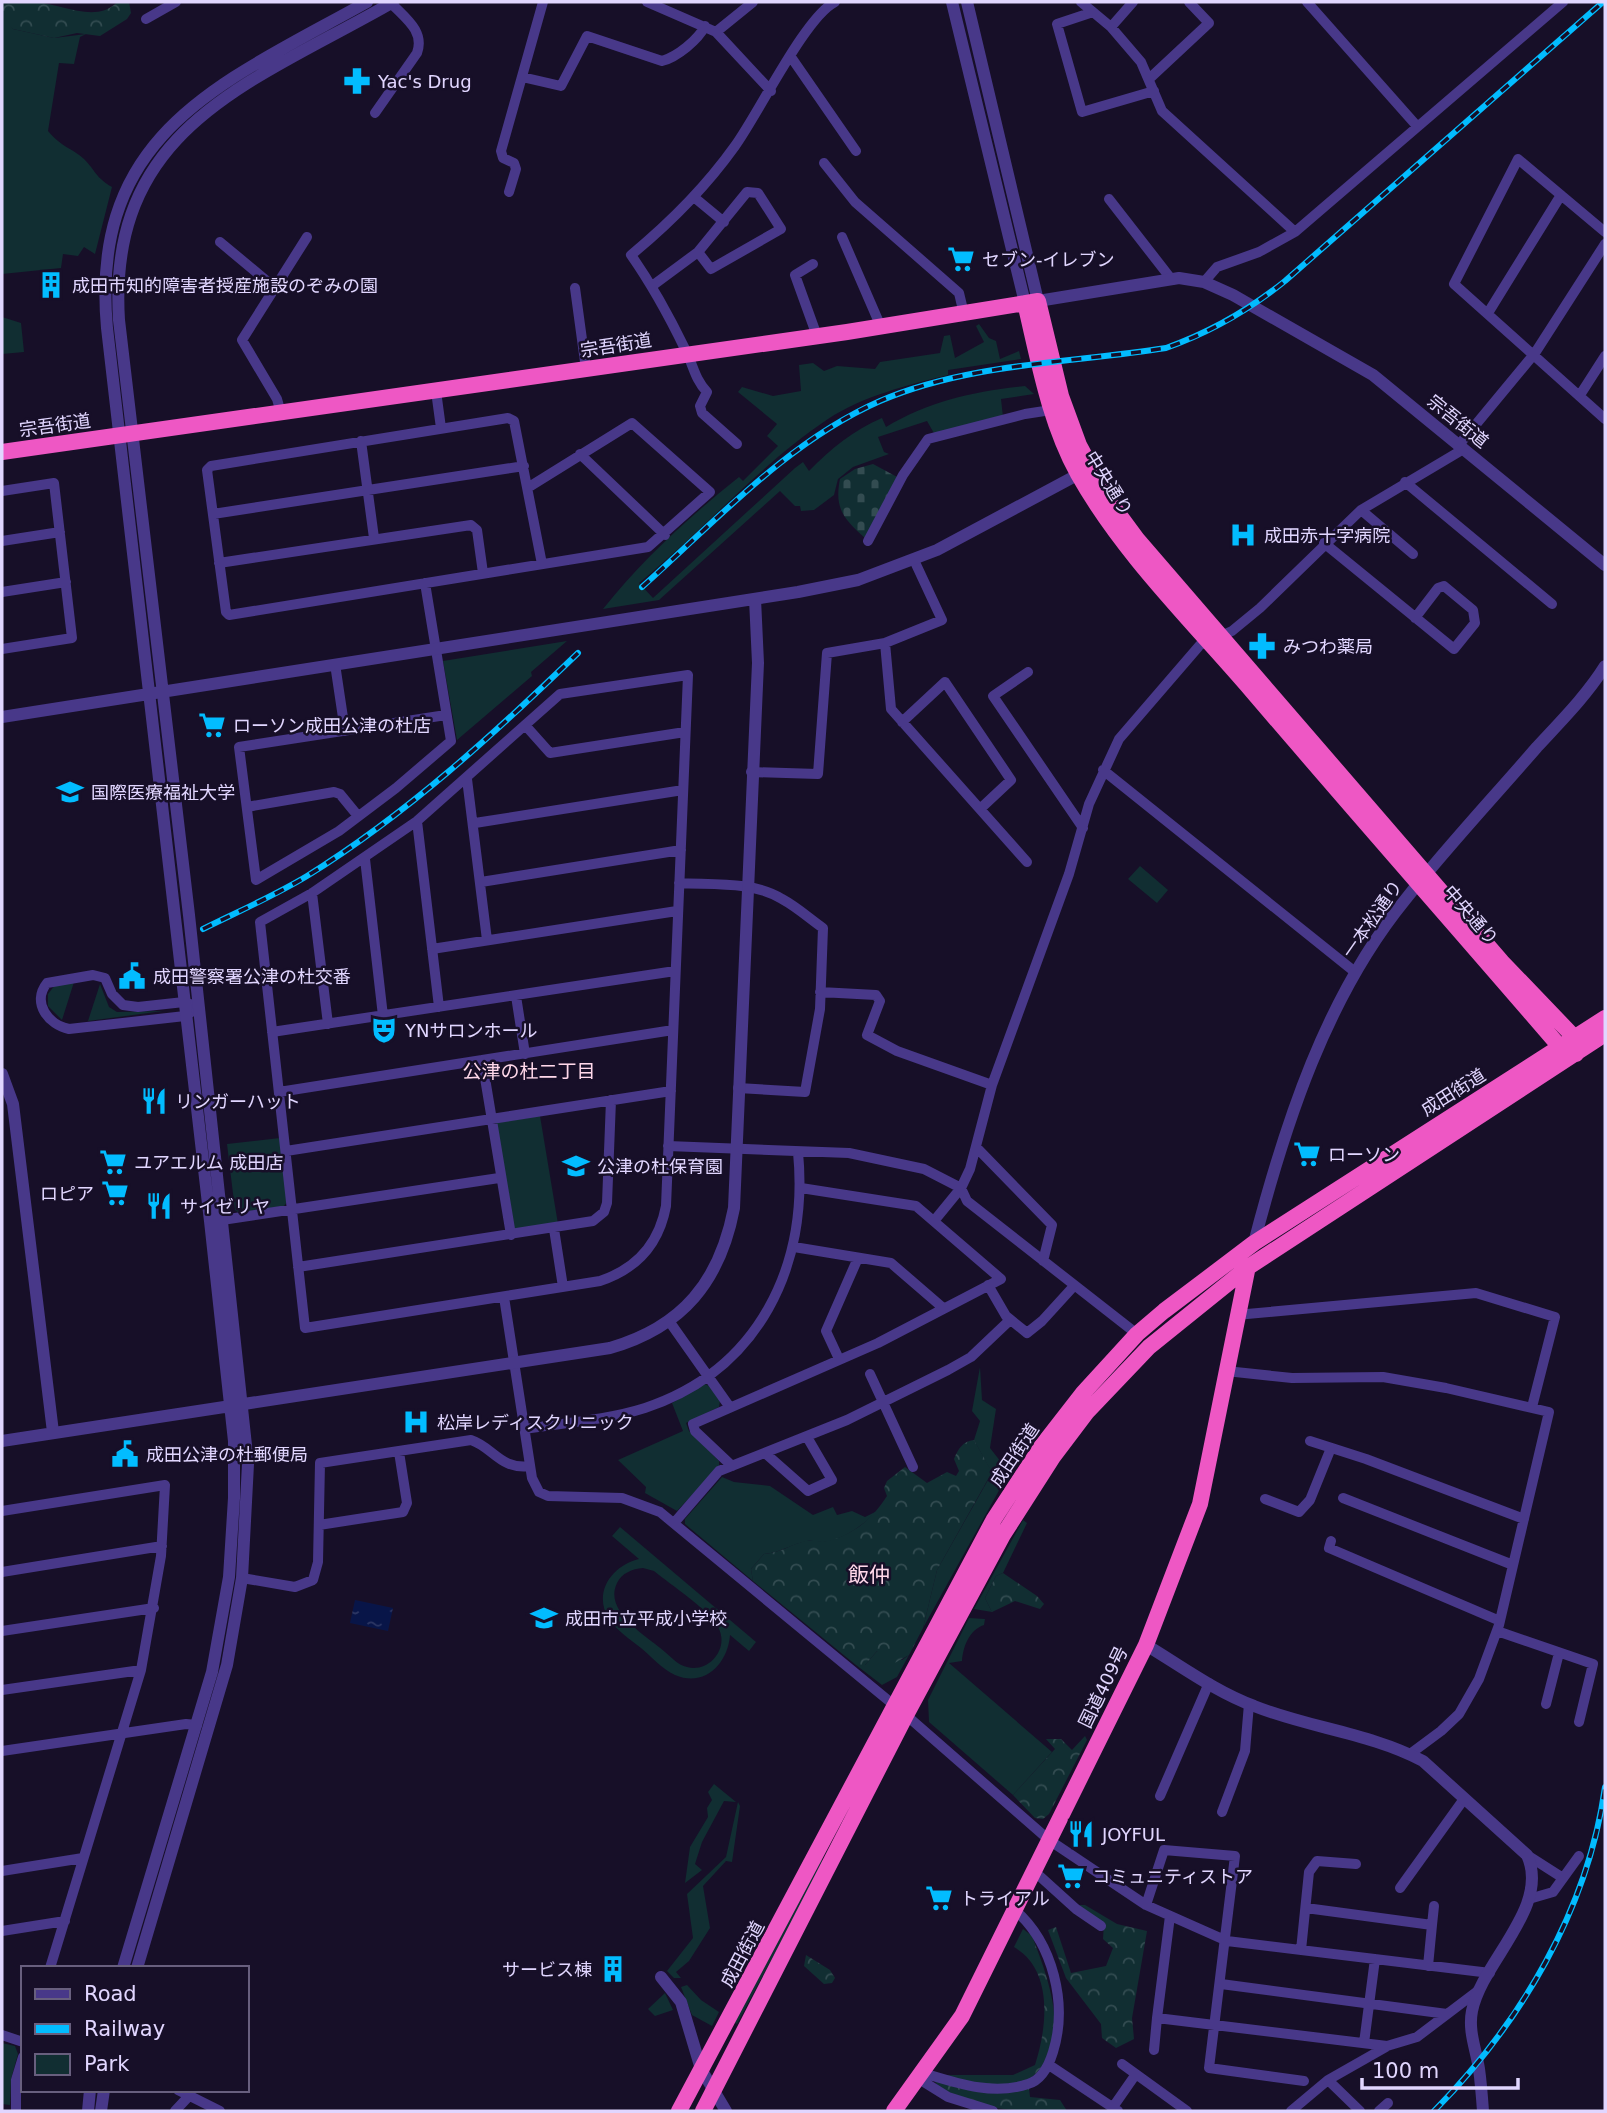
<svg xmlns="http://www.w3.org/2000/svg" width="1607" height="2113" viewBox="0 0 1607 2113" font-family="'DejaVu Sans','Noto Sans JP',sans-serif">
	<defs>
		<pattern id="forest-crowns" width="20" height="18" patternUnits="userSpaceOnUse" patternTransform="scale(1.75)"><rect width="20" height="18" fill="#112e32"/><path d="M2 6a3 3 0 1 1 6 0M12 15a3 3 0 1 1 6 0" fill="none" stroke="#334c51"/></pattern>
		<pattern id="cemetery-stones" width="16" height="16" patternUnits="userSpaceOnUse" patternTransform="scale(1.75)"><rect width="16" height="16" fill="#112e32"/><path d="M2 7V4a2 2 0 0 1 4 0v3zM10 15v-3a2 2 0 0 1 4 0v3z" fill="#334c51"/></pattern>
		<pattern id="water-ripples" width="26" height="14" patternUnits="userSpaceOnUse" patternTransform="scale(1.75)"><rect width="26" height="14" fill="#081548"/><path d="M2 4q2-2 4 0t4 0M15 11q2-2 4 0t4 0" fill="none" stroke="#2c3663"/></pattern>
	</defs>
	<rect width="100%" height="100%" fill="#170f28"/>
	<!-- green -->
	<path fill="#112e32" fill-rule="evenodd" d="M2 15 13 29 54 38 86 34 80 37 74 64 59 63 48 131C61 147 72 148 84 159 96 171 95 177 112 187L95 254 84 247 78 256 63 254 61 268 2 274Z
		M2 317 21 323 24 352 2 354Z
		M979 324 989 338 996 341 1000 359 1019 351 1021 359 948 370V375C908 385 863 396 828 419 759 465 703 531 639 583L653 598 795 468 803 462 809 471C830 449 854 430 882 418L886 427C929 401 976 391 1025 386L1034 394 1001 399 1003 417 935 435 927 421 878 437 884 452 889 454 853 467 838 479 834 495 814 510 801 511 800 506H795L780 491 659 600 603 609C643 559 689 517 739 477L743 481 778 446 767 436 777 424 738 392 742 387 773 396 801 391 799 365 813 363 824 371 837 366 875 369 880 362 940 353 944 336 950 335 955 358 984 342 976 326Z
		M567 641 531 672 532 676 457 740 443 661Z
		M1140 866 1168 890 1157 903 1128 879Z
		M74 982 62 1020 48 1006V994L55 985Z
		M100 984 109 1007 117 1012 163 1011 88 1021Z
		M540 1116 558 1224 516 1230 512 1225 496 1123Z
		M280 1138 287 1202 284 1206 239 1213 235 1210 227 1144Z
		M980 1367 982 1400 996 1409 990 1448 1008 1471 1007 1476 923 1628 937 1570 992 1473 974 1440 980 1421 972 1411Z
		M705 1384 709 1386 720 1401 719 1407 686 1423 689 1431 719 1461V1466L677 1511 645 1493 646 1487 618 1460 683 1431 672 1403Z
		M722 1477 734 1482 770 1486 813 1515 833 1507 837 1515 852 1511 865 1517 877 1511C863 1525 844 1540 823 1542 818 1542 812 1540 807 1541 791 1544 780 1553 764 1554L751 1569 753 1581 685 1524V1519Z
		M1023 1520 1027 1523 1003 1573 996 1576 985 1598 992 1612 974 1609Z
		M620 1527 756 1642 749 1651 730 1635C728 1663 705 1688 675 1675 662 1669 652 1657 641 1648 631 1640 617 1631 609 1619 592 1592 613 1565 639 1559L612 1536ZM643 1568 654 1571C671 1585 708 1609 718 1627 730 1648 709 1673 687 1667 678 1665 672 1658 665 1652 647 1636 603 1612 617 1583 622 1573 632 1569 643 1568Z
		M969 1618 985 1619 984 1625C969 1630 963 1647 962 1661L949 1663 1052 1752 1013 1795 929 1722 928 1700Z
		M877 1651 902 1660 909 1655 897 1677 882 1685 856 1665H865Z
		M714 1784 736 1802 724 1801 702 1842 695 1864 702 1870 685 1883 690 1847 708 1817 707 1808 712 1800 708 1792Z
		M738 1802 740 1806 732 1862 726 1861 703 1886 710 1928 689 1961 676 1972 681 1978H674L667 1971 693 1938 687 1894 726 1857Z
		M820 1859 824 1861 737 2024 733 2022Z
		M687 1985 701 2000 719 2012 712 2026 692 2015 681 1987Z
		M665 1993 673 2010 655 2016 648 2009Z
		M2 2043 15 2046 18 2054 11 2079 10 2105 2 2104Z"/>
	<!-- forest -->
	<path fill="url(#forest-crowns)" d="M2 2C13 2 25 1 36 2 61 4 97 24 117 2H129L131 13 127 19 100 36 77 33 54 38 13 29 3 20Z
		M974 1440 992 1472 937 1570 923 1628 909 1655 893 1664 887 1663 877 1651 865 1665H856L753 1581 751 1569 764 1554C780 1553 790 1545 805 1541 813 1540 820 1542 827 1541 854 1535 873 1518 887 1496L884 1488 887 1481 905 1467 927 1483 947 1472 956 1476 959 1471 954 1459C958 1449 963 1441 974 1440Z
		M1003 1573 1037 1596 1044 1604 1040 1609 1015 1601 992 1612 985 1598 996 1576Z
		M1085 1736 1087 1740 1049 1814 1043 1819 1035 1818 1013 1795 1055 1749 1046 1739H1061L1072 1750Z
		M1079 1905H1085L1117 1924 1147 1931 1132 2018 1134 2039 1116 2048 1102 2038 1101 2024 1066 1978 1048 1930 1056 1927 1071 1973 1106 1966 1113 1948 1103 1939 1104 1924Z
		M1023 1929 1032 1936C1049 1980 1075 2047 1028 2080L1030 2097 1060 2100 1067 2111C1031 2111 959 2113 935 2082L943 2075H1013L1035 2065C1047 2028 1054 1970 1014 1947Z
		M806 1955 830 1970 835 1978 832 1983 824 1984 804 1966Z"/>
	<!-- cemetery -->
	<path fill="url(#cemetery-stones)" d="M873 464 899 478 865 538C844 519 834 509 840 479L855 469Z"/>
	<!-- water -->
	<path fill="url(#water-ripples)" d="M355 1600 393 1608 388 1631 350 1623Z"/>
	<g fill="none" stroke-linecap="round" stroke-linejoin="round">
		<!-- minor -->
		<path stroke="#483889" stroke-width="10" d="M647 2 716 32 771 91
			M1081 2 1111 27
			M1133 2 1111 27 1141 62 1162 111 1295 232
			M1307 2 1416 125
			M1093 12 1057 24 1082 112 1154 91
			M146 19 176 2
			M716 32 753 2
			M791 57 856 151
			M522 77 561 86 587 36 662 61C677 57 698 40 705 26
			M1149 79 1209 23 1189 2
			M375 113 417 53C425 31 405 18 391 3
			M824 163 855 202 959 293 964 314
			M509 192 516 169 514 163 503 158 501 151 543 2
			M695 198 724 222
			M1109 199 1172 280
			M1605 232 1518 159 1454 284 1605 419
			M842 237 881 327
			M220 242 274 287
			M813 264 795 275 817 336
			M1204 282 1217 267 1259 252 1295 232 1563 2
			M652 286 698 252 747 192 758 193 781 229 711 269 698 252
			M575 288 586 369
			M1488 313 1561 195
			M436 391 441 428
			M1580 395 1605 356
			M281 413 277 399 242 340 307 237
			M361 441 374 538
			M737 444 702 413 700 406 707 392C695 380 693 364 685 349 669 316 652 285 631 255 671 222 705 188 735 146 759 113 805 17 835 2
			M1458 446 1535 353 1605 244
			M580 454 665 535
			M1405 482 1552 604
			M529 487 632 423 710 492 648 547 229 615 226 612 207 470 211 466 508 418 514 421 542 564
			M2 491 54 483 72 638 2 649
			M1361 510 1413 554
			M213 514 524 466
			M2 541 60 532
			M868 541 903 475 928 439 1025 414 1051 410
			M1324 543 1454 649 1475 623 1473 610 1444 586 1438 588 1415 618
			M219 563 471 525 477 530 483 573
			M425 583 451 741 396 788 339 831 256 880 239 747 446 715
			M2 592 66 582
			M885 643 891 709 1027 862
			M335 664 345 731
			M1028 672 993 696 1083 828
			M688 675 666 1206C659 1244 636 1269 600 1281L305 1328 260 922 312 893 417 821 560 694Z
			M902 722 945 682 1011 780 980 809
			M525 725 550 753 685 732
			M1103 770 1355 972
			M751 772 818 774 827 653 885 643 942 620 914 560
			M467 779 487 940
			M247 807 334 792 340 794 358 816
			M417 821 439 1007
			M475 823 683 790
			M365 859 383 1016
			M481 882 681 850
			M679 883C712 885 753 881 782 899 797 907 810 919 823 928L820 1009 805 1092 738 1088
			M312 893 328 1024
			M432 949 677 911
			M93 975 105 978 112 994 123 1005 138 1007 184 1002 199 1007 185 1016 69 1029C49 1025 31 1003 47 983Z
			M820 992 876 995 880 1001 867 1035 897 1051 992 1085
			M516 996 525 1054
			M272 1032 675 971
			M482 1060 511 1235
			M279 1092 673 1030
			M668 1146 849 1153 924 1169 961 1188 967 1201 1137 1334
			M976 1147 1052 1225 1043 1261
			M286 1151 671 1091
			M222 1220 499 1178
			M934 1221 961 1188 970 1169 992 1085 1069 874 1089 804 1119 739 1200 645 1232 631 1260 608 1361 510 1462 450
			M554 1229 563 1287
			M794 1247 891 1263 942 1307
			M298 1267 593 1221 604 1212 607 1203 611 1100
			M988 1285 1006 1316 1027 1333 1042 1321 1073 1287
			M504 1297 532 1478 539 1492 548 1496 622 1498 660 1512 906 1715 1049 1840 1146 1905 1227 1941 1490 1973
			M1236 1315 1476 1293 1555 1317 1532 1407
			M669 1321 729 1406
			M839 1359 826 1331 858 1258
			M1226 1371 1292 1378 1383 1377 1446 1388 1549 1412 1499 1625 1479 1679 1459 1714 1441 1731 1410 1754
			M870 1374 913 1467
			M525 1429C564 1423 607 1420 645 1408 759 1370 809 1266 798 1152
			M1310 1441 1366 1459 1524 1519
			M765 1453 808 1491 832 1480 807 1437
			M732 1466 695 1431 693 1424 878 1343 1001 1279 916 1206 801 1188
			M1343 1498 1513 1565
			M1265 1499 1299 1512 1310 1500 1331 1448
			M2 1511 165 1485 161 1556 141 1670 50 1968
			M674 1523 719 1471 847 1420 948 1370 971 1357 1010 1320
			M319 1525 403 1512 407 1503 399 1452
			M1331 1541 1329 1548 1500 1621
			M2 1572 162 1546
			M242 1578 295 1587 313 1580 318 1562 320 1463 471 1440C493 1447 500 1470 530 1466
			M2 1631 154 1608
			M1497 1631 1593 1664 1579 1722
			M2 1690 141 1670
			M1546 1704 1559 1653
			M2 1751 186 1724 197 1725
			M1160 1796 1209 1683
			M1222 1812 1245 1751 1249 1704
			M1527 1855 1563 1878
			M2 1871 83 1858
			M1034 1871 1076 1909 1101 1926
			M1400 1888 1464 1799
			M1529 1899 1553 1892 1579 1856
			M1146 1905 1164 1850 1235 1856 1209 2068 1304 2081
			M1306 1908 1432 1925 1428 1966
			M1432 1925 1434 1906
			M2 1931 65 1921
			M1301 1950 1309 1872 1317 1861 1356 1864
			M1221 1984 1447 2014
			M1157 2018 1170 1916
			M2 2035 23 2042
			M1364 2043 1375 1959
			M1154 2050 1157 2018 1387 2046 1417 2037 1479 1990
			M1122 2064 1187 2111
			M1049 2065 1118 2111
			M923 2073C956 2083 993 2096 1028 2084 1042 2080 1049 2065 1053 2052 1068 2004 1053 1943 1015 1910
			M919 2079 948 2097 993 2111
			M1328 2080 1360 2111
			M178 2090 220 2111
			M1113 2107 1136 2074
			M16 2111V2080L23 2057
			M175 2111 189 2096
			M1291 2111 1328 2080 1386 2047
			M1379 2111 1388 2103"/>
		<!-- tertiary -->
		<path stroke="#483889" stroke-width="12" d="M952 2 1025 303
			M967 2 1038 301 1179 278 1204 282 1233 295 1373 375 1605 565
			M2 717 798 592 858 580 937 550 1079 474
			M2 1074 13 1104 53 1432
			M1254 1243C1285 1124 1326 997 1405 900 1447 847 1493 798 1537 747 1561 721 1587 695 1605 666
			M2 1441 610 1348C683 1327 720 1281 734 1208L758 663 755 599
			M1146 1645C1181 1666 1216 1692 1254 1706 1309 1728 1370 1733 1423 1761L1527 1855C1551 1907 1482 1961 1472 2011 1468 2031 1476 2049 1479 2069 1481 2083 1482 2097 1483 2111
			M123 1968 212 1672 229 1577 234 1498V1441L210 1221 107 328C89 132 222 83 367 2
			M137 1968 227 1665 242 1578 248 1464 189 915 119 320C107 126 252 83 393 2
			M661 1977 681 2002 701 2069 726 2111
			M88 2111 90 2090
			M101 2111 104 2090"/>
		<!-- trunk -->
		<path stroke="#ee57c4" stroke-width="16" d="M1025 303C1039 362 1049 421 1078 474 1122 552 1188 617 1246 684 1350 806 1456 926 1560 1047L1569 1051
			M2 452 847 332 1038 301 1061 396 1079 445 1109 501 1137 539 1502 962 1574 1037 1576 1054
			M679 2111 994 1519 1041 1447 1083 1393 1137 1334 1164 1311 1254 1243 1605 1018
			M703 2111 906 1715 1003 1535 1053 1457 1087 1412 1149 1347 1247 1268 1605 1034
			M894 2111 962 2016 1146 1645 1200 1504 1248 1266"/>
		<defs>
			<path id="rail" d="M642 587C716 521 787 442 880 401 968 363 1072 363 1166 348 1211 332 1249 310 1285 281L1603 2
				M203 929C237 912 274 896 307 876 407 814 494 734 578 653
				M1434 2111C1520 2024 1588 1910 1605 1787"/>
		</defs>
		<!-- rail casing -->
		<use href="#rail" stroke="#02bcff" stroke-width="6"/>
		<!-- rail -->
		<use href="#rail" stroke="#170f28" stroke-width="3.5" stroke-dasharray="10" stroke-linecap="butt"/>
	</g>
	<!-- icons -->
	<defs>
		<symbol id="pharmacy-bare" viewBox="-9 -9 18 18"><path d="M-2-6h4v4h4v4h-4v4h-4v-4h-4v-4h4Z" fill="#02bcff" stroke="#170f28" stroke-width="2.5" paint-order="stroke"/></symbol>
		<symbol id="supermarket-bare" viewBox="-9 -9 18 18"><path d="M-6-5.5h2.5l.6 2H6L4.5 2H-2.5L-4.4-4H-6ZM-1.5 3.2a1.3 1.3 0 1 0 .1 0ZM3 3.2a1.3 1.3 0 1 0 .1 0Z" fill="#02bcff" stroke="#170f28" stroke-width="2.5" paint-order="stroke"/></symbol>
		<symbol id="building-bare" viewBox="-9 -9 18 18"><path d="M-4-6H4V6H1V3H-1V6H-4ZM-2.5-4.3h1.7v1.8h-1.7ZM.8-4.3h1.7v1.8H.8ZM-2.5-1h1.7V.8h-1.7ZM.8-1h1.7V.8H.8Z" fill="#02bcff" stroke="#170f28" stroke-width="2.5" paint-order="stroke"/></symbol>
		<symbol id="hospital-bare" viewBox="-9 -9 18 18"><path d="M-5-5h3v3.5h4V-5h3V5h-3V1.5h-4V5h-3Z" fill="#02bcff" stroke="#170f28" stroke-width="2.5" paint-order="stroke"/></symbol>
		<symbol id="university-bare" viewBox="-9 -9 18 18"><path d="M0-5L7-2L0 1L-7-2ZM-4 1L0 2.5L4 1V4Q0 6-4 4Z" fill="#02bcff" stroke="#170f28" stroke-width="2.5" paint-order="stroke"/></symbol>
		<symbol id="civic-bare" viewBox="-9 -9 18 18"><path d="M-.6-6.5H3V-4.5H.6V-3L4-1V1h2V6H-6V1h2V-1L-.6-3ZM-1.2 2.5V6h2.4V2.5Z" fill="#02bcff" stroke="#170f28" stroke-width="2.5" paint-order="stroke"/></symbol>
		<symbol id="theatre-bare" viewBox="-9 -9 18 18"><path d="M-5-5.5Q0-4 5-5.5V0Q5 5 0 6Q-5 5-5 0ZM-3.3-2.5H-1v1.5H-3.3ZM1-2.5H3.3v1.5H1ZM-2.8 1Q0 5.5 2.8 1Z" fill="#02bcff" stroke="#170f28" stroke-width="2.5" paint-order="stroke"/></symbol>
		<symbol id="restaurant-bare" viewBox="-9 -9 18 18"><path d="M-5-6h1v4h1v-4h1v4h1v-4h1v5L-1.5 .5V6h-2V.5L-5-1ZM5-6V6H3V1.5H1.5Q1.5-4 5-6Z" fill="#02bcff" stroke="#170f28" stroke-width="2.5" paint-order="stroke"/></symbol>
		<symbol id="school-bare" viewBox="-9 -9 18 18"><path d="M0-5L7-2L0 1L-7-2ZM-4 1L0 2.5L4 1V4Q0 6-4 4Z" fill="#02bcff" stroke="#170f28" stroke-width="2.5" paint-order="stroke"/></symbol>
	</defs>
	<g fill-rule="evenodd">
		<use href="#pharmacy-bare" x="338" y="62" width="38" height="38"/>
		<use href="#supermarket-bare" x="942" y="240" width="38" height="38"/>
		<use href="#building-bare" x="32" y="266" width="38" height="38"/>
		<use href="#hospital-bare" x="1224" y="516" width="38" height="38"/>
		<use href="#pharmacy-bare" x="1243" y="627" width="38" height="38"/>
		<use href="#supermarket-bare" x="193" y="706" width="38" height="38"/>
		<use href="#university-bare" x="51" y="773" width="38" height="38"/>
		<use href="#civic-bare" x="113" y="957" width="38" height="38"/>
		<use href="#theatre-bare" x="365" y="1011" width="38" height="38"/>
		<use href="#restaurant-bare" x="135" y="1082" width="38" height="38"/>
		<use href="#supermarket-bare" x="1288" y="1135" width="38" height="38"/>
		<use href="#supermarket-bare" x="94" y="1143" width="38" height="38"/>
		<use href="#school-bare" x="557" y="1147" width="38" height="38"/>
		<use href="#supermarket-bare" x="96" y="1174" width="38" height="38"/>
		<use href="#restaurant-bare" x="140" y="1187" width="38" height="38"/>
		<use href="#hospital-bare" x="397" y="1403" width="38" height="38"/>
		<use href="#civic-bare" x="106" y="1435" width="38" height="38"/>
		<use href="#school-bare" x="525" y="1599" width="38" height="38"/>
		<use href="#restaurant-bare" x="1062" y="1815" width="38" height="38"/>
		<use href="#supermarket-bare" x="1052" y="1857" width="38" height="38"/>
		<use href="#supermarket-bare" x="920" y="1879" width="38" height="38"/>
		<use href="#building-bare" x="594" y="1950" width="38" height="38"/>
	</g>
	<g text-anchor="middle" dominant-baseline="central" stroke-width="5" stroke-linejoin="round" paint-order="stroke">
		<!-- poi labels -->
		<g font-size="18" fill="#e1d6ff" stroke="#170f28" text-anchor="start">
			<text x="378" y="81">Yac's Drug</text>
			<text x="982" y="259">セブン-イレブン</text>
			<text x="72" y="285">成田市知的障害者授産施設のぞみの園</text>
			<text x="1264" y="535">成田赤十字病院</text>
			<text x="1283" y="646">みつわ薬局</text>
			<text x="233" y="725">ローソン成田公津の杜店</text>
			<text x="91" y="792">国際医療福祉大学</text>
			<text x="153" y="976">成田警察署公津の杜交番</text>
			<text x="405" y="1030">YNサロンホール</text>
			<text x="175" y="1101">リンガーハット</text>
			<text x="1328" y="1154">ローソン</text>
			<text x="134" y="1162">ユアエルム 成田店</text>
			<text x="597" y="1166">公津の杜保育園</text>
			<text x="94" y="1193" text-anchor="end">ロピア</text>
			<text x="180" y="1206">サイゼリヤ</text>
			<text x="437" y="1422">松岸レディスクリニック</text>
			<text x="146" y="1454">成田公津の杜郵便局</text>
			<text x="565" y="1618">成田市立平成小学校</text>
			<text x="1102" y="1834">JOYFUL</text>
			<text x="1092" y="1876">コミュニティストア</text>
			<text x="960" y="1898">トライアル</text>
			<text x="592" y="1969" text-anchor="end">サービス棟</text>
		</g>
		<!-- street labels -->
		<g font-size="18" fill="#e1d6ff" stroke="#170f28">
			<text transform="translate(616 345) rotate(-9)">宗吾街道</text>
			<text transform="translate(1458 421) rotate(39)">宗吾街道</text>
			<text transform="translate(55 425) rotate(-8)">宗吾街道</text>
			<text transform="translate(1109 483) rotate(58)">中央通り</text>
			<text transform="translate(1471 915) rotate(49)">中央通り</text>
			<text transform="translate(1372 919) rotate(-55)">一本松通り</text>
			<text transform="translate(1453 1092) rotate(-32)">成田街道</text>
			<text transform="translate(1014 1455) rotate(-56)">成田街道</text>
			<text transform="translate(1103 1687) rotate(-64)">国道409号</text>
			<text transform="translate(742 1954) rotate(-62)">成田街道</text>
		</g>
		<!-- neighbourhood labels -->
		<g font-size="19" fill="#ffd8ea" stroke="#170f28">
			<text x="529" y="1071">公津の杜二丁目</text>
		</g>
		<!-- quarter labels -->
		<g font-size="21" fill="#ffd8ea" stroke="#170f28">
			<text x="869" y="1575">飯仲</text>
		</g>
	</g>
	<!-- border -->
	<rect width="1607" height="2113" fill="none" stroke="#e1d6ff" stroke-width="7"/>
	<!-- legend -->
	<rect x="21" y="1966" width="228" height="126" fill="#170f28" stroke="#685f7e" stroke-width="2"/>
	<rect x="35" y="1989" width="35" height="10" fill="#483889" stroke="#685f7e" stroke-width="2"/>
	<text x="84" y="2001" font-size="21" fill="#e1d6ff">Road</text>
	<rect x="35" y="2024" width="35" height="10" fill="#02bcff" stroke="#685f7e" stroke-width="2"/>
	<text x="84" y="2036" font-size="21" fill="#e1d6ff">Railway</text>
	<rect x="35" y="2054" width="35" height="21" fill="#112e32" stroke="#685f7e" stroke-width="2"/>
	<text x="84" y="2071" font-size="21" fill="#e1d6ff">Park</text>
	<!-- scale -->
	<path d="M1362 2078v10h156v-10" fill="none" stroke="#e1d6ff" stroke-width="3.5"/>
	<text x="1372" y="2078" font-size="21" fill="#e1d6ff" stroke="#170f28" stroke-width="5" paint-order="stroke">100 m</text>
</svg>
